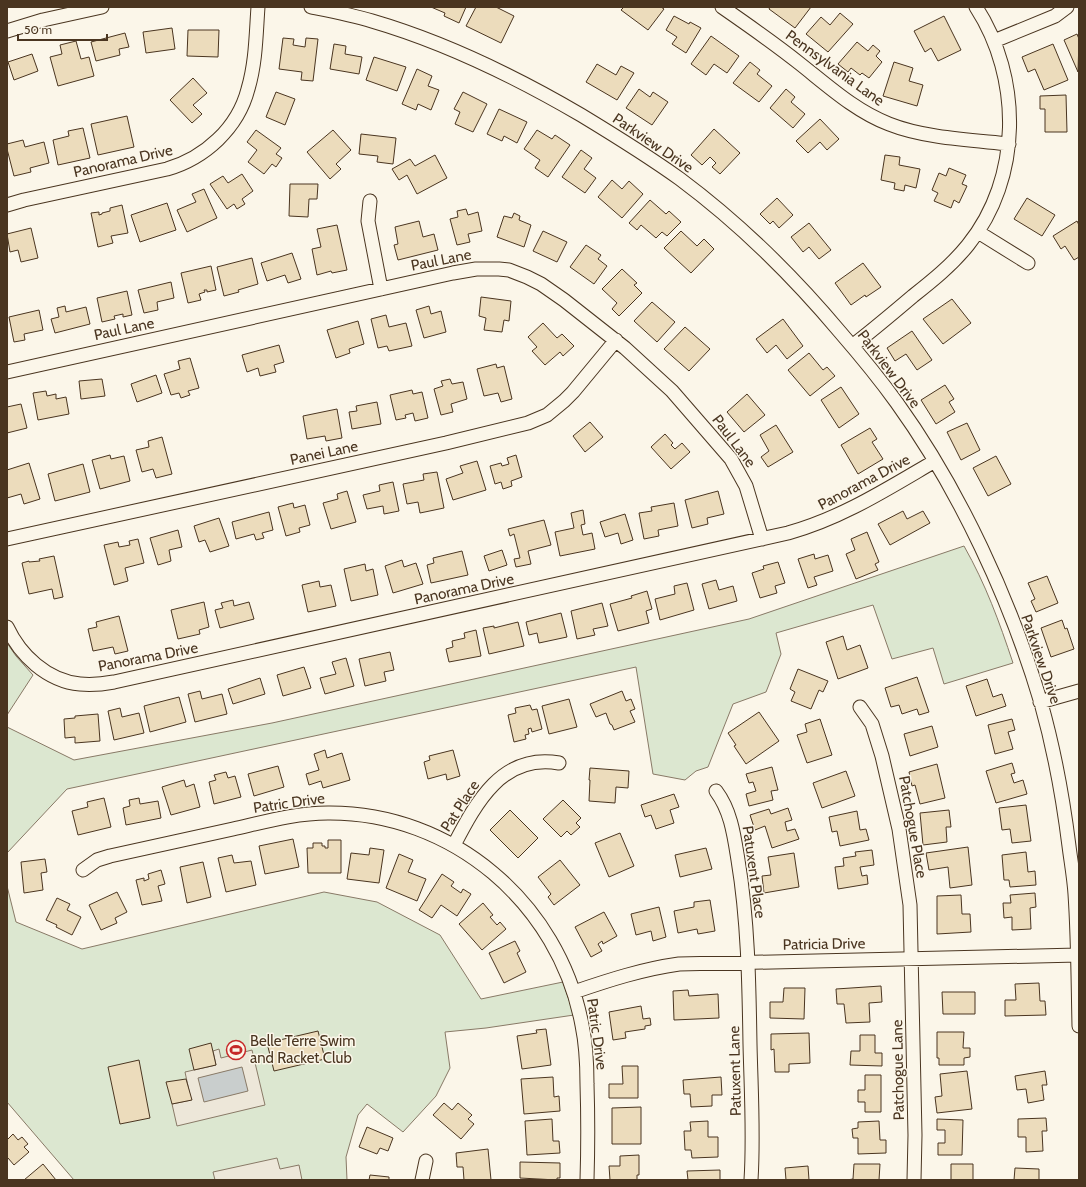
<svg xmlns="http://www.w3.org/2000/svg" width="1086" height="1187" viewBox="0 0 1086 1187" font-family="Cabin,sans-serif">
	<rect width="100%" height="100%" fill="#fbf6e9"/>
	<!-- green -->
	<path fill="#dce7d0" stroke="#887966" d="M964 546C986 585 999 621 1013 663L944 684 933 648 892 659 873 605 776 633 781 654 766 692 733 704 708 767 696 771 685 780 653 774 636 667 67 789 7 853V727L74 760 272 723 749 619Z
		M7 643 16 656 33 675 7 715Z
		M7 886 16 922 82 949 324 892 377 902 440 935 481 999 563 982 574 1015 486 1028 445 1032 450 1068 436 1096 403 1132 367 1104 358 1115 346 1157 347 1180H74L7 1102Z"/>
	<!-- parking -->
	<path fill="#ede7d9" stroke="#887966" d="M219 1049 221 1058 252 1050 265 1105 177 1126 172 1104 191 1100 185 1072 216 1065 213 1051Z
		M277 1158 280 1169 299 1165 302 1180H215L213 1172Z"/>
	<!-- water -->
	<path fill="#c9cecd" stroke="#887966" d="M242 1067 248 1091 204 1102 198 1078Z"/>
	<!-- building -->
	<path fill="#ecdcbc" stroke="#4a3520" d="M431 7H466L459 23 444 16 445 13Z
		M476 7H496L514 16 501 43 466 26Z
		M624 7H661L664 9 648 30 621 10Z
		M770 7H811L795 28 769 9Z
		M840 13 853 24 828 52 806 34 821 17 830 25Z
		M674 16 689 24 690 22 701 28 686 53 672 44 677 37 666 30Z
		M944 16 961 50 938 61 931 48 925 52 914 31Z
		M172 28 175 49 146 53 143 32Z
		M188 30H219L218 57 187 56Z
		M125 33 129 47 119 49 120 55 96 61 91 42Z
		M1077 34 1079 39 1078 72 1064 40Z
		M711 36 739 56 727 73 714 64 706 75 691 64Z
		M283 38 294 39 293 45 305 47 306 38 318 39 313 81 301 80 302 72 279 69Z
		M76 41 81 59 89 57 94 76 58 86 50 57 62 54 60 45Z
		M857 42 868 51 873 45 880 51 876 56 882 62 869 78 862 73 860 75 851 68 848 72 838 64Z
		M334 44 346 46 345 54 362 57 359 74 330 69Z
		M1053 44 1068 80 1044 90 1035 69 1028 72 1022 57Z
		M32 54 38 71 14 80 8 62Z
		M374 57 406 67 397 91 366 80Z
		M750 62 760 70 757 74 772 86 759 102 733 83Z
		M894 62 913 68 909 81 923 85 917 106 883 96Z
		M597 64 616 75 621 66 634 73 617 100 586 82Z
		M417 69 432 76 428 86 439 90 431 110 418 104 416 110 402 104Z
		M193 78 207 93 193 105 202 114 192 123 170 100Z
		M639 89 650 97 653 92 668 102 652 125 626 108Z
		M786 89 795 97 791 102 805 114 793 128 770 108Z
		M276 92 295 99 285 125 266 117Z
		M463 92 487 104 473 132 455 124 460 112 454 109Z
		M1066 95 1067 132H1045V109H1040V96Z
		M499 109 527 122 517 143 504 136 502 141 487 134Z
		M127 116 134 147 98 155 91 124Z
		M820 119 839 139 827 150 820 142 808 153 796 141Z
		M83 128 90 158 58 165 53 140 69 136 68 131Z
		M714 129 740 153 720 174 712 167 716 163 710 157 702 165 691 155Z
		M256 130 281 148 276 154 282 158 276 167 272 164 264 174 248 162 257 150 247 142Z
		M333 130 351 150 336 164 341 169 330 179 307 152Z
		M537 130 552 139 555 135 570 145 548 177 535 168 540 160 524 149Z
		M361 134 396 138 393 164 377 162 378 156 359 154Z
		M23 140 25 147 44 142 49 163 30 168 31 172 14 176 7 149V144Z
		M581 150 592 158 584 169 596 178 585 193 562 177Z
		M435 155 447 178 417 194 407 175 399 180 392 169 410 159 415 166Z
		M885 155 900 157 899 165 920 169 916 188 905 185 904 191 894 189 895 183 881 180Z
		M949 168 966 175 962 184 967 186 959 203 954 200 951 208 934 201 938 193 932 190 939 173 946 176Z
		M242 174 253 191 242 199 245 204 237 209 234 204 227 209 210 184 223 176 228 183Z
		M612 180 622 189 629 181 643 194 622 218 598 197Z
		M290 184H318L317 199H309L308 217 289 216Z
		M204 189 217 218 187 232 177 210 196 202 192 194Z
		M777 198 793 215 779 228 773 221 770 224 760 214Z
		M1027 198 1055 215 1042 236 1014 219Z
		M650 200 666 214 669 211 681 222 667 236 662 232 656 238 641 225 637 230 629 223Z
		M167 203 176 230 140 242 131 215Z
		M122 205 128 233 111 236 113 243 98 247 91 213 99 212V215L102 214V213L110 211V208Z
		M466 209 468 215 478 212 482 231 468 234 470 242 457 245 450 219 458 217 457 211Z
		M514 213 520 216 519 220 531 225 524 247 497 237 504 216 512 218Z
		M419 221 423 237 434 234 438 250 398 260 394 245 398 244 395 227Z
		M1077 221 1079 225V257L1074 260 1065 246 1061 249 1053 236Z
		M809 223 831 250 819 259 809 247 803 252 791 237Z
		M337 225 347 270 332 273 331 271 317 275 312 249 321 247 317 229Z
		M31 228 38 258 21 262 18 250 10 252 7 234Z
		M543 231 567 242 557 262 533 251Z
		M681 231 697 246 704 239 714 249 691 273 664 248Z
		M586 245 601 255 598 259 607 266 594 284 570 267Z
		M292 253 301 279 288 283 285 275 267 281 261 263Z
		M252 258 258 284 238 290 239 292 224 296 217 267Z
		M863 263 881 287 866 297 865 295 851 305 835 283Z
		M211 266 216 290 207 292V290H204L205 292 199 294 201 300 188 303 181 273Z
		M622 269 637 283 634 285 642 293 619 316 612 309 617 303 602 289Z
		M171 282 174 298 157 302 158 310 144 313 138 290Z
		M127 291 132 315 123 317V314L114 316 115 319 102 322 97 298Z
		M481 297 511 301 509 321 504 320 502 332 484 330 486 318 479 316Z
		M952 299 971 323 943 344 923 319Z
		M652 302 675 322 657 342 634 321Z
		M65 306 66 312 86 307 90 324 55 333 51 319 59 317 57 308Z
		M429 306 431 314 441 311 446 332 424 338 416 310Z
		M39 310 43 330 24 334 25 340 14 342 9 317Z
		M386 315 389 327 406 323 412 346 389 351 387 346 378 348 371 319Z
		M783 319 803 346 787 359 776 345 767 353 756 339Z
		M358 321 364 344 349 349 350 353 336 358 327 330Z
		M543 323 557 338 562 334 574 346 563 356 560 352 545 365 532 351 537 347 528 337Z
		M685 327 710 349 689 371 664 349Z
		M912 331 932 360 917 370 906 354 895 361 887 348Z
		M279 345 284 362 274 365 276 372 260 376 258 368 247 372 242 355Z
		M809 353 823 370 827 367 835 376 810 396 788 370Z
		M190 358 199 388 188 391 190 395 181 398 179 393 171 395 164 374 180 369 178 361Z
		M496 364 497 368 504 366 512 399 501 402 498 393 484 396 477 369Z
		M156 375 162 393 137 402 131 384Z
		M102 379 105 396 81 399 79 381Z
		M450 379 452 384 463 382 467 399 451 404 453 412 441 415 434 389 443 386 441 381Z
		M945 385 954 399 949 402 955 412 936 424 921 400Z
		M841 387 859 414 839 428 821 400Z
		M412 390 413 394 422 392 428 418 415 421 413 413 405 415 406 418 396 420 390 395Z
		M46 391 47 396 56 394V399L66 397 69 414 38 420 33 393Z
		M747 394 765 415 744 432 727 412Z
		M377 402 381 424 352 429 349 412 357 411 356 406Z
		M21 404 27 428 7 433V407Z
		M337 409 342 438 326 441 325 436 307 439 303 416Z
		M590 422 603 437 585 452 573 436Z
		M967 423 980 450 961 460 947 432Z
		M776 425 793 452 768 467 761 457 769 451 760 435Z
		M870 428 877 439 872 442 883 459 858 474 841 445Z
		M665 434 673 443 671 445 675 449 682 443 690 452 671 469 651 447Z
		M162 437 172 474 156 478 153 469 142 472 136 450 149 447 148 441Z
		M110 455 111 459 124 456 130 481 100 489 92 460Z
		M516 455 522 477 511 481 512 486 503 489 501 482 495 484 490 466 501 463 502 466 509 464 507 458Z
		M996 456 1011 484 988 496 973 468Z
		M477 461 486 490 453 500 446 479 463 473 460 466Z
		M29 463 40 499 24 504 21 494 7 498V470Z
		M83 464 90 492 55 501 48 474Z
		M437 472 444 508 420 513 418 502 407 504 403 484 424 480 423 474Z
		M393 482 399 511 384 514 383 506 367 509 363 495 380 491 379 485Z
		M347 491 356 522 331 529 323 503 338 499 337 494Z
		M718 491 724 514 707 518 708 524 692 528 685 500Z
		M293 503 294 508 305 505 310 525 299 528 300 532 286 536 278 507Z
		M674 503 678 526 658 530 659 536 644 539 639 513 652 511 651 507Z
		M583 510 585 524 581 525 583 535 592 533 595 549 560 556 555 532 574 528 571 513Z
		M903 511 907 519 923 511 930 523 890 545 878 524Z
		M269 512 273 530 262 533 264 538 256 540 254 534 236 539 232 522Z
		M625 514 633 540 621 544 618 533 605 537 600 522Z
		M219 518 229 546 210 552 205 540 199 542 194 526Z
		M544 520 551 545 528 551 531 564 516 567 514 559 520 558 514 534 510 536 508 529Z
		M178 530 182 547 169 550 171 561 158 565 150 538Z
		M867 532 879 562 875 564 878 570 856 579 846 554 855 550 851 539Z
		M138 539 144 563 125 568 128 581 114 585 104 545 118 542 119 547 130 545 129 541Z
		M502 550 507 565 489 571 484 556Z
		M462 551 468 575 431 583 427 565 434 563 433 558Z
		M814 554 815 559 828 555 833 571 814 577 817 585 808 588 798 559Z
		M54 556 63 597 54 599 52 589 29 594 22 563 29 561V562L40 561 39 559Z
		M402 560 404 567 416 563 423 584 393 593 385 566Z
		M778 562 785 583 775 586 777 593 760 598 752 573 764 569 763 566Z
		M365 564 366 571 373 569 378 595 351 601 344 569Z
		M1047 576 1058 603 1036 612 1031 601 1035 599 1028 583Z
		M716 580 719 590 733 586 737 601 709 609 702 584Z
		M319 581 320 587 331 585 336 606 308 612 302 585Z
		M687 583 694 610 660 620 655 599 675 594 674 586Z
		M647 591 652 609 646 611 649 623 618 631 610 604 632 598 631 596Z
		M233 600 234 606 249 602 254 619 220 628 215 610 223 608 221 603Z
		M204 602 209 627 199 630 200 634 178 639 171 610Z
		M602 603 608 626 593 629 595 635 577 639 571 611Z
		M561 613 567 637 539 643 537 633 529 635 526 622Z
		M119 616 128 651 115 654 113 647 93 651 88 629 97 627 96 622Z
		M1062 620 1065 629 1067 628 1074 649 1051 657 1041 628Z
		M518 622 524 646 489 654 483 628 494 626V628Z
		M476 630 481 656 449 662 446 649 453 647 452 641 465 638 464 633Z
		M843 636 847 650 860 645 868 668 838 679 826 642Z
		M390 652 394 670 384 672 386 681 365 686 359 659Z
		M346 658 354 686 325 694 320 678 336 674 332 662Z
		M304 667 311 688 283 696 277 675Z
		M798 669 828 681 823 692 819 690 811 709 791 701 795 692 790 689Z
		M917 677 929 712 919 715 917 709 902 714 899 705 891 707 885 688Z
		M260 678 265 694 233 704 228 689Z
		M987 679 993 697 1002 694 1006 706 976 716 966 686Z
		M200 691 202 699 222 694 227 714 195 722 188 694Z
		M622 691 626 701 631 699 635 709 630 711 635 722 614 730 612 725 610 724 606 713 596 717 590 704Z
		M179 697 186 722 150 732 144 706Z
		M569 699 577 727 549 734 542 706Z
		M530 705 532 710 537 709 542 729 532 732 531 728 528 729 529 734 525 735 526 739 514 742 508 715 516 713 515 708Z
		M120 708 122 717 139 713 144 733 114 740 108 711Z
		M759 712 779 741 746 764 734 746 736 745 728 733Z
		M98 714 100 741 75 743V737L65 738 64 719 75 718V716Z
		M820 719 832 755 807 763 797 735 807 732 805 724Z
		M1012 719 1015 730 1008 732 1013 749 995 754 988 725Z
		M932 726 938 747 910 756 904 734Z
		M325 750 327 758 342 753 350 780 323 788 321 781 309 785 306 774 319 770 314 754Z
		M453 750 460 776 447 780 446 774 428 779 424 762 430 760 429 756Z
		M1012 763 1015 773 1011 774 1014 783 1023 780 1027 794 996 803 986 771Z
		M937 764 945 798 920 804 915 785 912 786 909 772Z
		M278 766 284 787 254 796 248 774Z
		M772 767 778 790 771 791 773 800 749 806 746 794 756 791 753 782 749 783 746 774Z
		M590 768 629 771 628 788 616 787 615 803 589 801 590 780H589Z
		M846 771 855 796 822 808 813 783Z
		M226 772 228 778 235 776 241 797 214 804 209 782 216 780 214 775Z
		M184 780 186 787 194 784 200 807 171 815 162 787Z
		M674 794 679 807 670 810 674 823 656 829 651 815 645 817 641 805Z
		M104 798 111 827 78 835 72 811 88 807 87 802Z
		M139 798 140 804 158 801 161 818 126 825 123 808 130 806 129 800Z
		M563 800 581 818 576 823 580 827 571 835 567 831 561 837 543 819Z
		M1026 805 1031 841 1012 843 1010 829 1002 830 999 808Z
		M788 808 792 820 785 822 787 831 795 829 799 839 772 848 765 826 755 830 750 815 769 809 771 814Z
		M510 810 538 838 518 858 490 830Z
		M949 810 951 827H946L947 842 923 845 920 813Z
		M857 811 860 830 866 829 869 840 840 846 837 831 832 832 829 817Z
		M620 833 634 866 609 877 595 843Z
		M293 839 299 867 265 874 259 846Z
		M328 840H341V873H308L307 848H313V843H322V846H325V848H328Z
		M968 847 972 885 950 888 948 867 929 870 926 853Z
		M370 848 384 850 379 883 347 879 351 853 369 855Z
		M706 848 712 869 680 877 675 855Z
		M872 850 874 865 860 867 862 876 867 875 868 884 838 889 835 867 844 866 843 858 856 856 855 852Z
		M1026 852 1028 872 1035 871 1036 885 1010 887 1009 880H1004L1002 855Z
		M794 853 799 887 764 893 762 876 771 875 768 857Z
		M399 854 413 860 408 872 426 879 417 901 386 888Z
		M232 855 234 863 251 861 256 885 226 892 218 858Z
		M45 859 47 872 41 873 43 890 24 893 21 862Z
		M560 860 580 885 554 905 548 897 551 894 538 877Z
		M203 862 211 897 187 903 180 867Z
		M161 870 165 884 158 886 162 901 142 905 136 880 144 878V881L149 879 148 874Z
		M442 874 454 882 451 886 461 893 463 889 471 894 457 916 441 905 432 918 419 910Z
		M117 892 127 912 115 918 117 923 101 930 89 905Z
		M1035 893 1036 907 1030 908 1031 929 1012 930V917L1004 918 1003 903H1011L1010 895Z
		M961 895 962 914H970L971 932 937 934V896Z
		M57 898 70 904 67 910 81 917 72 935 56 927 57 925 46 920Z
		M710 900 715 931 698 934 697 929 678 933 674 911 694 907V902Z
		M483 903 493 915 490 917 497 925 500 922 506 929 482 950 459 924Z
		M659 907 666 937 653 941 651 931 636 935 631 914Z
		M604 912 617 936 603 944 602 941 598 944 602 951 591 957 575 927Z
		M515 941 520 951 517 953 526 972 504 983 489 953Z
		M1039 983 1040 1001H1045L1046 1015 1005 1016V1000H1016L1015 984Z
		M881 986 882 1002 869 1003 870 1022 846 1023 844 1004H837L836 989Z
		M784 988H805L804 1019 770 1018V1002H783Z
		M688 990 689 996 718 994 719 1018 674 1020 673 991Z
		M942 992H975V1014H943Z
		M641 1006 643 1019 650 1018 651 1025 645 1026V1029L625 1032 626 1038 613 1040 609 1012Z
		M546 1029 551 1065 522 1069 517 1036 537 1033 536 1030Z
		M318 1031 325 1059 274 1071 267 1043Z
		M937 1032H964L963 1048H970V1057L964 1058V1065H939V1058H937Z
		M809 1033 810 1063 789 1064V1072H775L774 1049 771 1050V1034Z
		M860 1035H875V1053H882V1066L850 1065 851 1051H860Z
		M211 1043 216 1065 194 1070 189 1049Z
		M139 1060 150 1118 120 1124 108 1067Z
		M622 1066H638V1098H609V1084H623Z
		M967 1071 972 1109 937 1113 935 1097 942 1096 940 1074Z
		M1045 1071 1047 1085H1042L1044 1100 1028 1103 1026 1089 1017 1090 1015 1076Z
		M865 1075H881V1112H865V1102H858V1090H865Z
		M553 1077 554 1097 559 1096 560 1111 524 1114 521 1079Z
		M721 1077 722 1095H712V1106L691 1107 690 1094H684L683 1080Z
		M186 1079 192 1100 172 1104 166 1082Z
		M444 1103 452 1110 458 1103 472 1115 468 1119 474 1124 461 1139 433 1115Z
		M641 1107V1144H612V1108Z
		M1046 1118 1047 1131H1042L1043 1151 1026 1152V1137H1018V1119Z
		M552 1119 553 1141H559L560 1153 527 1155 525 1121Z
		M937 1119 963 1120 962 1155H938V1143H945V1130H937Z
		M708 1121V1137H718V1157L692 1158 691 1150H685L684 1131H691L690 1122Z
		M879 1121 880 1140H886V1153L858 1154V1138H853L852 1129 858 1128V1122Z
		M367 1127 393 1138 388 1151 380 1148 377 1154 359 1147Z
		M13 1134 18 1140 22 1137 28 1144 24 1147 29 1152 14 1165 8 1158 7 1159V1140Z
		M488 1149 491 1180H464L463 1167H457L456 1153Z
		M639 1155V1175H637V1180H610L609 1166H620V1156Z
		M520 1162 560 1163V1178H557V1180L520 1178Z
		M43 1164 56 1180H24Z
		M854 1164H880L879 1180H847L853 1179Z
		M951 1164H973V1180H951Z
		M808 1166 809 1180H786L785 1168Z
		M1015 1168 1039 1169V1180H1014Z
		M720 1170V1180H688L687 1171Z
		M370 1175 389 1177V1180H369Z"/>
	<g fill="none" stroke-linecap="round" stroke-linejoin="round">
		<defs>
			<path id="minor" d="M311 7C331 11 352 15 372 21 444 42 516 77 581 115 614 135 648 156 680 179 739 223 793 276 840 332 860 355 879 378 897 403 959 489 1011 601 1041 703 1054 749 1063 798 1069 846 1071 862 1074 878 1075 894 1078 938 1078 982 1079 1026
				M722 7C748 25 774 43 799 63 827 85 855 111 889 124 924 138 971 140 1009 144
				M7 31 43 20 102 7
				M994 41 1055 16 1067 7
				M370 201 368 221 381 289
				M7 205 24 200 167 169C205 158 238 128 248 89 256 62 256 34 258 7
				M978 232 1028 263
				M852 346C873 330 893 313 913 296 932 281 952 265 968 245 1022 178 1022 78 976 7
				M7 372 453 273 476 269H499L509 270 527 277 541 284 564 300 625 348 672 391 731 459 746 486 762 539
				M7 539 446 443 528 423 547 415 564 401 573 392 616 340
				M7 627C20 655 47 681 80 684 91 685 103 684 114 682L788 533C842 518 887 489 935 461
				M1040 702 1079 691
				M860 707 872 724 882 756 899 829 910 905 915 1135 914 1180
				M716 791C731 811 734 835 738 860 748 920 749 982 750 1044 751 1089 754 1135 751 1180
				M454 845C476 803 502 753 559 763
				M83 870 97 860 110 856C151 847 192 838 233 829 264 822 295 813 328 813 452 812 559 903 582 1025 586 1044 587 1064 587 1084 588 1116 588 1148 587 1180
				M574 992C609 980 643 969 679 964L1078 955
				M422 1180 426 1161"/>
		</defs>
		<!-- minor casing -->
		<use href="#minor" stroke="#4a3520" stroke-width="15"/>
		<!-- minor -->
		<use href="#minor" stroke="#fbf6e9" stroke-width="13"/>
	</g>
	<!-- icons -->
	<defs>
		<symbol id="stadium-ring" viewBox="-11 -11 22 22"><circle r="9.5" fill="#fbf6e9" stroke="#c62828" stroke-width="1.5"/><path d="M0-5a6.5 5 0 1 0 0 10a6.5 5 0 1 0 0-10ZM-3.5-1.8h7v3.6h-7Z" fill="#c62828"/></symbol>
	</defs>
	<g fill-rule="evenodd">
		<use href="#stadium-ring" x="225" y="1039" width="22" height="22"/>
	</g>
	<g text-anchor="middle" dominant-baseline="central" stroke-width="3" stroke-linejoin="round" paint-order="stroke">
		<!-- street labels -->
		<g font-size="15" fill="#4a3520" stroke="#fbf6e9">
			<text transform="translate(835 68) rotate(36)">Pennsylvania Lane</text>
			<text transform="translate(653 143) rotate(34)">Parkview Drive</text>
			<text transform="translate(123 161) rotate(-13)">Panorama Drive</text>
			<text transform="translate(441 260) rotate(-11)">Paul Lane</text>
			<text transform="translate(124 329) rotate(-12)">Paul Lane</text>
			<text transform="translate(889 369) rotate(53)">Parkview Drive</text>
			<text transform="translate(734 441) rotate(53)">Paul Lane</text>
			<text transform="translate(324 453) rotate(-12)">Panei Lane</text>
			<text transform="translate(864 482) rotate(-28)">Panorama Drive</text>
			<text transform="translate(464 589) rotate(-12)">Panorama Drive</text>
			<text transform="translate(148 657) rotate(-11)">Panorama Drive</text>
			<text transform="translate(1041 659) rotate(71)">Parkview Drive</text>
			<text transform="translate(289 803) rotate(-8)">Patric Drive</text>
			<text transform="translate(460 806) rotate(-57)">Pat Place</text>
			<text transform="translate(913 827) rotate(80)">Patchogue Place</text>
			<text transform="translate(754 872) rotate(82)">Patuxent Place</text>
			<text transform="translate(824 944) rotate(-1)">Patricia Drive</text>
			<text transform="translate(597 1034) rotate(82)">Patric Drive</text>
			<text transform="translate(898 1070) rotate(-91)">Patchogue Lane</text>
			<text transform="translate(735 1071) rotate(-91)">Patuxent Lane</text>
		</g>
		<!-- poi labels -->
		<g font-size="15" fill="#4a3520" stroke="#fbf6e9" text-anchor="start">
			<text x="250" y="1041">Belle Terre Swim<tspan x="250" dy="17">and Racket Club</tspan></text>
		</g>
	</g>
	<!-- border -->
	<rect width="1086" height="1187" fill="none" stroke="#4a3520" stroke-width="16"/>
	<!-- scale -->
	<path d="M18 34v6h89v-6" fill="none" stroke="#4a3520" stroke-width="2"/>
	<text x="24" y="34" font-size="12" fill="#4a3520" stroke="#fbf6e9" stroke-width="3" paint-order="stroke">50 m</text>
</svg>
